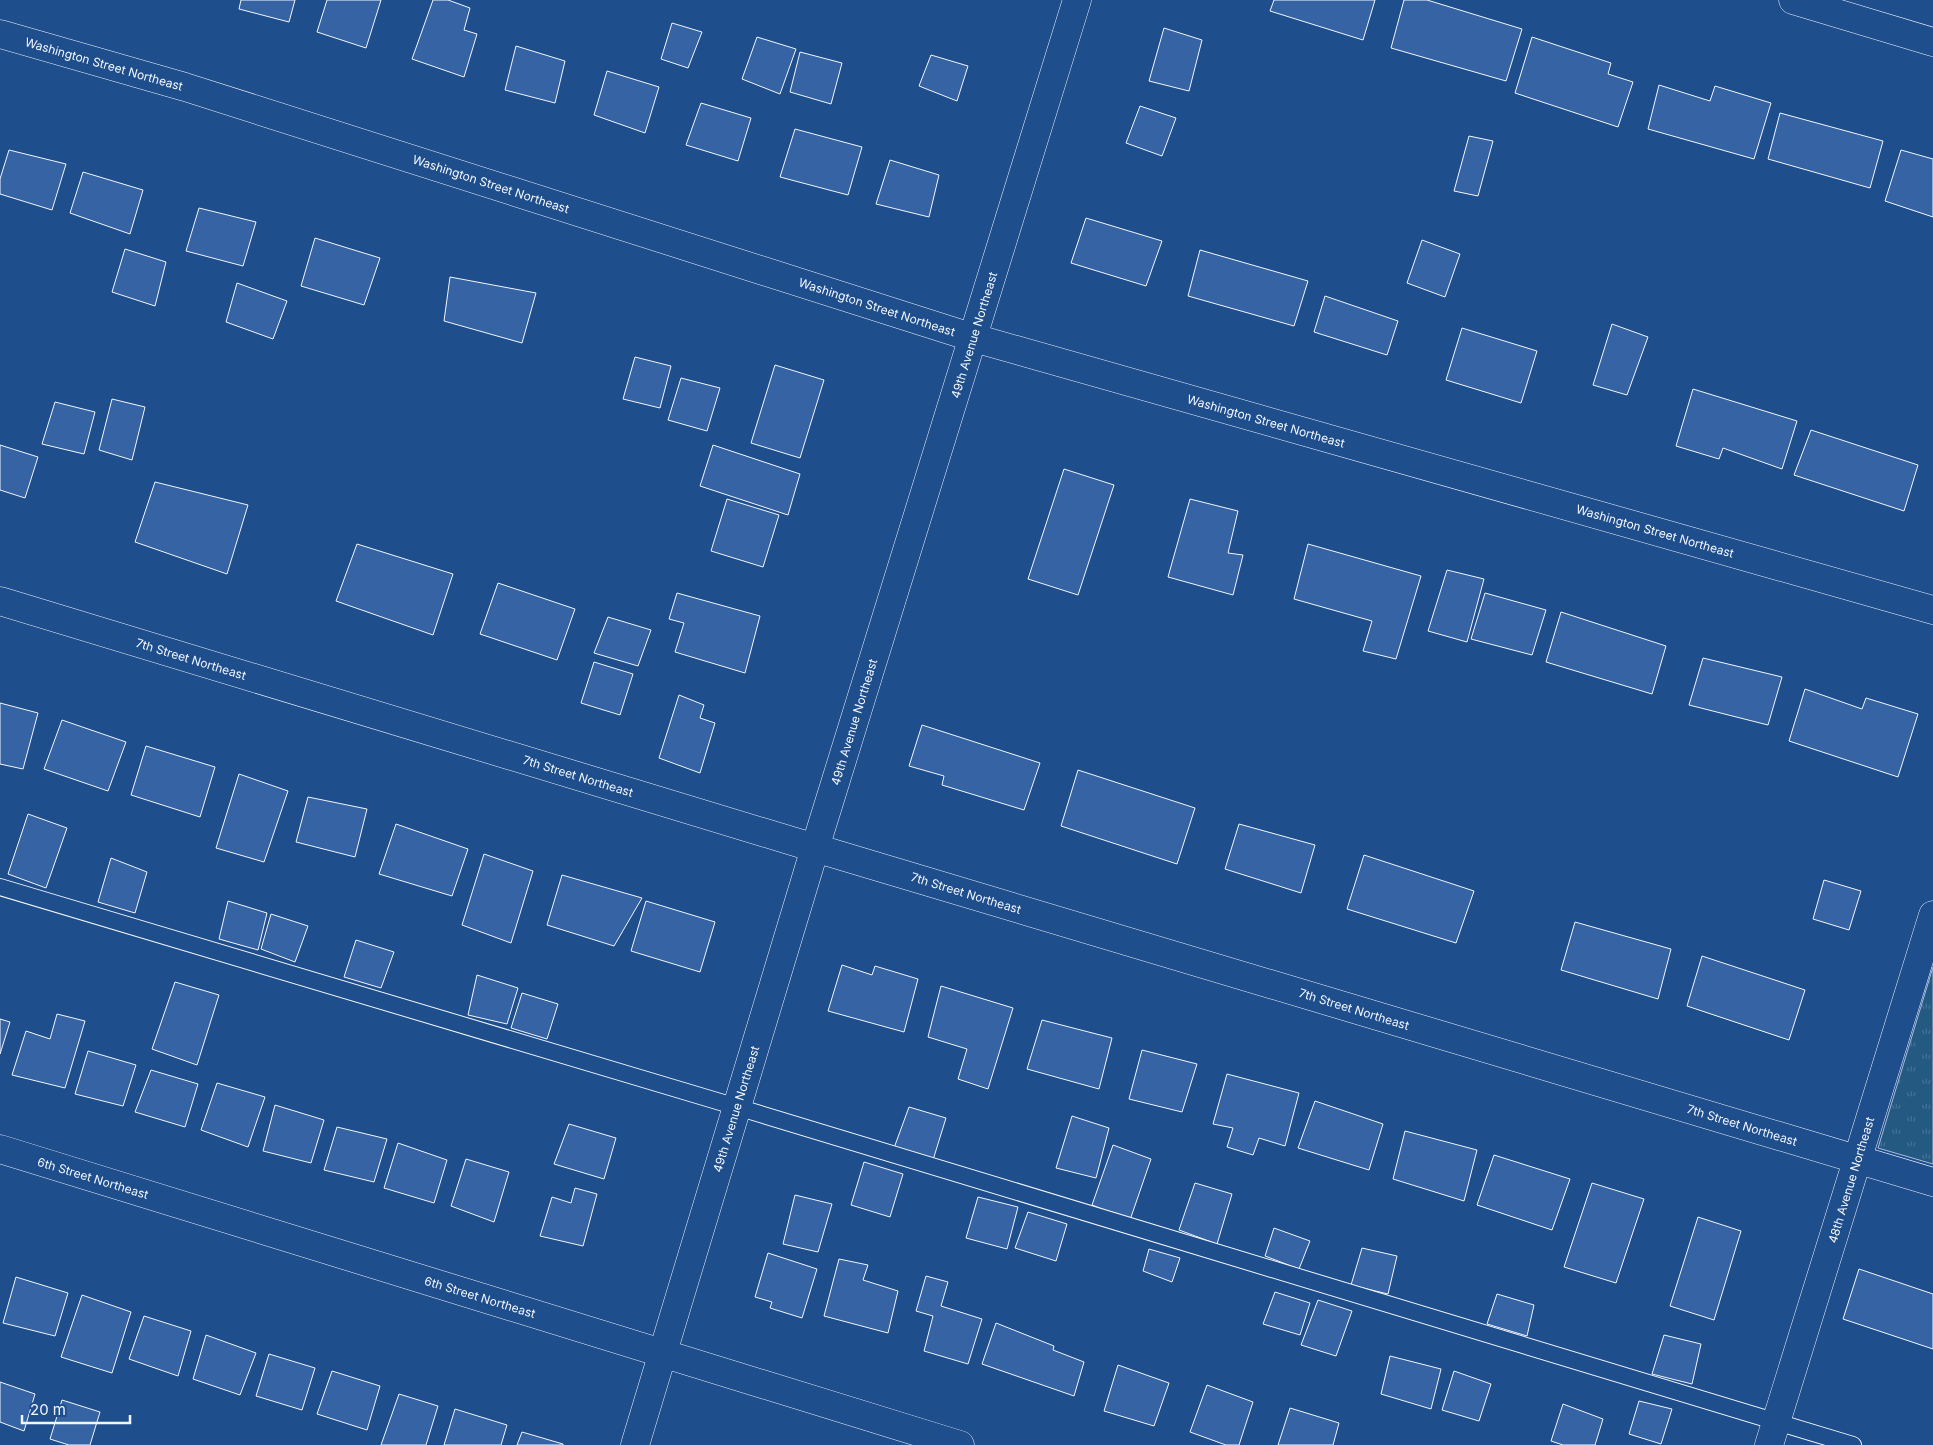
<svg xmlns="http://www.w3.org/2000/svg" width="1933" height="1445" viewBox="0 0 1933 1445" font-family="Inter,sans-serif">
	<defs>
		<pattern id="grass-tufts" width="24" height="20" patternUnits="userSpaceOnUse" patternTransform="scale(1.25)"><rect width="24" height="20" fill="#245a82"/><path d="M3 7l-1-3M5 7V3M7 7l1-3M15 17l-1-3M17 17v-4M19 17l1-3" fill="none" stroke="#447295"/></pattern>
	</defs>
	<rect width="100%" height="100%" fill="#1f4e8c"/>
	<!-- grass -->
	<path fill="url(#grass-tufts)" stroke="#a8bbd7" d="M1933 967V1164L1878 1148Z"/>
	<!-- building -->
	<path fill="#3563a3" stroke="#f2f6ff" d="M241 0H295L289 22 239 9Z
		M327 0H381L366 48 317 32Z
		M433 0H448L470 8 464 30 477 34 464 77 412 59Z
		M1274 0H1375L1363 40 1270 11Z
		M1404 0H1427L1522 29 1506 81 1391 48Z
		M672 23 702 32 688 68 661 59Z
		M1164 28 1202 40 1189 91 1149 81Z
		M757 37 796 49 780 94 742 79Z
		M1532 37 1611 63 1608 74 1633 82 1618 127 1515 93Z
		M516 46 565 61 555 103 505 90Z
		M800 52 842 63 831 104 790 92Z
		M931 55 968 66 957 101 919 86Z
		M607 71 659 87 645 133 594 115Z
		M1659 85 1710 101 1715 86 1771 103 1754 159 1648 129Z
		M701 103 751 118 738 161 686 145Z
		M1140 106 1176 118 1162 156 1126 143Z
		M1780 113 1883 141 1870 188 1768 159Z
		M795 129 862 147 848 195 780 177Z
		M1469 136 1493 141 1478 196 1454 191Z
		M9 150 66 164 52 210 0 194V179Z
		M1901 150 1933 159V217L1885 201Z
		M890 160 939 175 929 217 876 204Z
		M83 172 143 190 130 234 70 213Z
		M199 208 256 222 243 266 186 251Z
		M1086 218 1162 241 1146 286 1071 263Z
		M315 238 380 258 364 305 301 286Z
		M1422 240 1460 254 1445 297 1407 283Z
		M125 249 166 262 155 306 112 292Z
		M1200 250 1308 281 1294 326 1188 296Z
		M450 277 536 293 522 343 444 321Z
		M237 283 287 301 273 339 226 322Z
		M1325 296 1398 321 1387 355 1314 332Z
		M1612 324 1648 337 1627 395 1593 385Z
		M1462 328 1537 351 1521 403 1446 380Z
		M635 357 671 366 660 408 623 399Z
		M775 365 824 380 800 458 751 443Z
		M681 378 720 388 707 431 668 420Z
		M1693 389 1797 421 1782 469 1723 448 1719 459 1676 446Z
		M112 399 145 407 132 460 99 450Z
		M55 402 95 412 84 454 42 444Z
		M1811 430 1918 465 1904 511 1794 475Z
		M0 445 38 457 25 498 0 490Z
		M713 445 800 474 788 515 700 486Z
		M1064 469 1114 485 1078 595 1028 579Z
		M155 482 248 505 227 574 135 542Z
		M727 499 779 515 763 567 711 551Z
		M1190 499 1238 511 1228 553 1243 555 1233 595 1168 577Z
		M357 544 453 574 433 635 336 601Z
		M1308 544 1421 576 1396 659 1363 651 1372 621 1294 599Z
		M1447 570 1484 579 1467 642 1428 631Z
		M498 583 575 609 557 660 480 634Z
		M677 593 760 616 745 673 675 652 684 623 669 619Z
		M1485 593 1546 610 1532 655 1471 639Z
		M1561 612 1666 646 1652 694 1546 662Z
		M608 617 651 630 638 666 594 653Z
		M1703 658 1782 677 1768 725 1689 705Z
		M594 662 633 674 620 715 581 703Z
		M1805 689 1862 709 1866 698 1918 714 1898 777 1789 741Z
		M679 695 704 705 700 718 715 723 700 773 659 758Z
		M0 703 38 713 23 769 0 764Z
		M62 720 126 742 108 791 44 769Z
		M922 725 1040 763 1024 810 942 785 944 776 909 766Z
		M146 746 215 767 200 817 131 795Z
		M1078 770 1195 808 1177 864 1061 826Z
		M239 774 288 791 264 862 216 848Z
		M308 797 367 809 355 857 296 842Z
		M28 814 67 828 46 888 8 874Z
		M396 824 468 849 452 896 379 874Z
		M1239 824 1315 845 1301 893 1225 869Z
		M484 854 533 871 511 943 462 925Z
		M1364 855 1474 891 1456 943 1347 909Z
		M111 858 147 872 135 913 98 902Z
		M562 875 642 898 614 946 547 925Z
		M1824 880 1861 891 1849 930 1813 919Z
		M228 901 267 913 258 950 219 939Z
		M646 901 715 922 700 972 631 951Z
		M271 914 308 926 295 962 261 949Z
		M1575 922 1671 949 1658 999 1561 970Z
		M356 940 394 952 381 988 344 977Z
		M1702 956 1805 990 1789 1040 1687 1006Z
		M842 965 872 975 875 966 918 979 904 1032 828 1011Z
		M477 975 518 988 507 1024 468 1015Z
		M175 982 219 995 197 1065 152 1049Z
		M941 986 1013 1008 988 1089 958 1079 967 1049 928 1037Z
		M522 993 558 1004 547 1039 511 1028Z
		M57 1014 85 1021 65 1088 12 1075 26 1031 50 1039Z
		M0 1019 10 1022 0 1054Z
		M1042 1020 1112 1038 1099 1089 1027 1069Z
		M1142 1050 1197 1064 1182 1112 1129 1099Z
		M88 1051 136 1065 123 1106 75 1094Z
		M151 1070 198 1084 185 1127 135 1112Z
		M1227 1074 1299 1093 1285 1146 1259 1138 1253 1155 1227 1147 1233 1128 1213 1124Z
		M217 1083 265 1097 248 1147 201 1130Z
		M1315 1101 1383 1124 1369 1170 1298 1148Z
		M275 1105 324 1120 311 1163 263 1151Z
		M909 1107 946 1118 933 1160 894 1148Z
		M1072 1116 1109 1128 1096 1178 1056 1168Z
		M569 1124 616 1138 604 1179 554 1164Z
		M337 1127 387 1139 374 1182 324 1170Z
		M1405 1131 1477 1150 1464 1201 1393 1179Z
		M398 1143 447 1160 434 1203 384 1188Z
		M1113 1145 1151 1159 1130 1220 1092 1205Z
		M1494 1155 1570 1179 1552 1230 1477 1205Z
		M466 1159 509 1172 494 1222 451 1206Z
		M864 1162 903 1174 890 1217 851 1205Z
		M1195 1183 1232 1194 1217 1244 1179 1230Z
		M1592 1183 1644 1199 1616 1283 1564 1267Z
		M575 1188 597 1194 583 1246 540 1236 552 1197 571 1203Z
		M795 1195 832 1204 818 1252 783 1244Z
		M978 1197 1018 1207 1007 1249 966 1238Z
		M1028 1212 1067 1224 1056 1261 1015 1248Z
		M1698 1217 1741 1231 1714 1320 1670 1306Z
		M1274 1228 1310 1241 1299 1269 1265 1256Z
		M1362 1248 1397 1256 1388 1294 1351 1285Z
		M1149 1249 1180 1258 1172 1282 1143 1271Z
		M768 1253 817 1269 802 1318 770 1308 772 1302 755 1297Z
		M839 1259 868 1265 863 1280 898 1291 888 1333 824 1316Z
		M1859 1269 1933 1294V1349L1843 1319Z
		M926 1276 948 1282 941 1306 982 1319 968 1364 924 1351 933 1316 916 1311Z
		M16 1277 68 1293 55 1336 3 1323Z
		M1275 1292 1310 1303 1300 1335 1263 1324Z
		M1497 1294 1534 1305 1527 1336 1487 1324Z
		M82 1295 131 1312 112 1373 61 1357Z
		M1318 1300 1352 1311 1336 1356 1301 1345Z
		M144 1316 191 1331 178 1376 129 1359Z
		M996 1323 1054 1346 1053 1350 1084 1362 1074 1396 982 1364Z
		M206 1335 256 1353 240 1395 193 1379Z
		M1664 1335 1701 1344 1692 1384 1652 1374Z
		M269 1354 315 1368 302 1410 256 1396Z
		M1390 1356 1441 1369 1431 1409 1381 1394Z
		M1118 1365 1169 1383 1154 1426 1104 1411Z
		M332 1371 380 1386 367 1430 317 1414Z
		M1454 1371 1491 1384 1479 1421 1442 1410Z
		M0 1382 35 1394 24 1431 0 1422Z
		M1207 1385 1253 1402 1239 1445H1226L1190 1432Z
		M399 1394 438 1406 426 1445H381Z
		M62 1400 100 1412 90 1445H69L50 1439Z
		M1639 1401 1672 1409 1661 1444 1629 1434Z
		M1563 1404 1603 1419 1595 1445H1563L1551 1441Z
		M1290 1408 1339 1423 1333 1445H1278Z
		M455 1409 507 1425 501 1445H444Z
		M522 1432 563 1444V1445H517Z"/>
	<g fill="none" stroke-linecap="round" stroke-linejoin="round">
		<defs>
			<path id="service" d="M0 887 737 1107 1853 1445"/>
			<path id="minor" d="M0 34 185 87 974 338 1933 610
				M0 601 815 848 1933 1182
				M0 1149 960 1445
				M1769 1445 1933 915"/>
			<path id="tertiary" d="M1793 0 1933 42
				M635 1445 815 848 1077 0"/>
		</defs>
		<!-- service casing -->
		<use href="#service" stroke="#f2f6ff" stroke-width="18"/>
		<!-- minor casing -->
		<use href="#minor" stroke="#f2f6ff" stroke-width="29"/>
		<!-- tertiary casing -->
		<use href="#tertiary" stroke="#f2f6ff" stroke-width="29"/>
		<!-- service -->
		<use href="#service" stroke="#1f4e8c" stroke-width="16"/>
		<!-- minor -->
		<use href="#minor" stroke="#1f4e8c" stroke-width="28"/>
		<!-- tertiary -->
		<use href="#tertiary" stroke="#1f4e8c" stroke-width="28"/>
	</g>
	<g text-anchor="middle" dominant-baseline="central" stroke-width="4" stroke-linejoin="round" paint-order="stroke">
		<!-- street labels -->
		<g font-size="12" fill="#f2f6ff" stroke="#1f4e8c">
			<text transform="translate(104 64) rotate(16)">Washington Street Northeast</text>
			<text transform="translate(491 184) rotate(18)">Washington Street Northeast</text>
			<text transform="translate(877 307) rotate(18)">Washington Street Northeast</text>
			<text transform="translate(974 335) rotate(-73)">49th Avenue Northeast</text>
			<text transform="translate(1266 421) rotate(16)">Washington Street Northeast</text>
			<text transform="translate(1655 531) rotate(16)">Washington Street Northeast</text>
			<text transform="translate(191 659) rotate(17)">7th Street Northeast</text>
			<text transform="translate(854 722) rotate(-73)">49th Avenue Northeast</text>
			<text transform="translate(578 776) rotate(17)">7th Street Northeast</text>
			<text transform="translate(966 893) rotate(17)">7th Street Northeast</text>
			<text transform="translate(1354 1009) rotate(17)">7th Street Northeast</text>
			<text transform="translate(736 1109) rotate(-73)">49th Avenue Northeast</text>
			<text transform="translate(1742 1125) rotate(17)">7th Street Northeast</text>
			<text transform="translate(93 1178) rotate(17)">6th Street Northeast</text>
			<text transform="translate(1851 1180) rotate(-73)">48th Avenue Northeast</text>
			<text transform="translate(480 1297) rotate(17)">6th Street Northeast</text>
		</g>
	</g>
	<!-- scale -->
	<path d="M22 1415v8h108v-8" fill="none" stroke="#f2f6ff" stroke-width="2.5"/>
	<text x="30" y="1415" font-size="15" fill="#f2f6ff" stroke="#1f4e8c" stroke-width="4" paint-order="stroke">20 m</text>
</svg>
